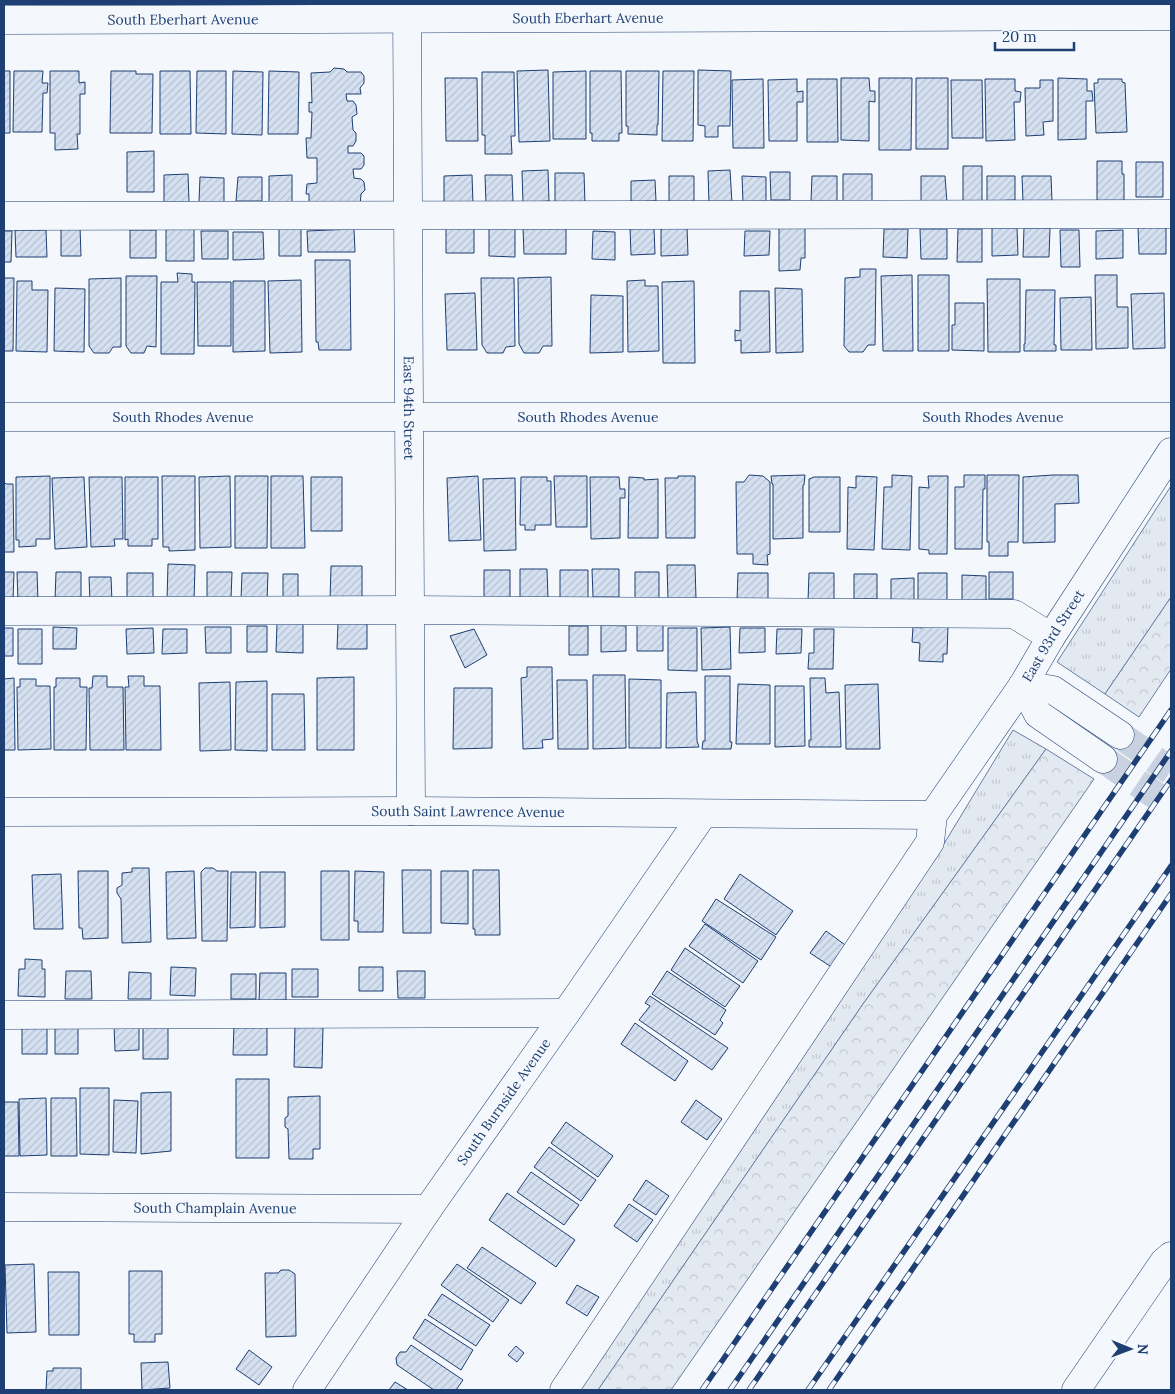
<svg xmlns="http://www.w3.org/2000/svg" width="1175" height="1394" viewBox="0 0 1175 1394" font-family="Lora,serif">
	<defs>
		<pattern id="grass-tufts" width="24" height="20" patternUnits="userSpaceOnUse" patternTransform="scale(1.25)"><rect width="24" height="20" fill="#e3e9f0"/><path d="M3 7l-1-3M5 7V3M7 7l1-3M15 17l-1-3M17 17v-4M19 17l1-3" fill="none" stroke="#c2c9d1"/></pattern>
		<pattern id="forest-crowns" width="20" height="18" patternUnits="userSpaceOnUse" patternTransform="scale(1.25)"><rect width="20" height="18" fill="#e3e9f0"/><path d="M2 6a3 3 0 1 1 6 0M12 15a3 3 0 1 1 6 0" fill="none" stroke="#c2c9d1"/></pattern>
		<pattern id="building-hatch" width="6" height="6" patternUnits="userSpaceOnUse" patternTransform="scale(1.25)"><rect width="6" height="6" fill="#d5e0f0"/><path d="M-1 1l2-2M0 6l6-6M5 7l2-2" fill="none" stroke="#b6c1d1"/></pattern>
	</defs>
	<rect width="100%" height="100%" fill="#f4f7fb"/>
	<!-- grass -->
	<path fill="url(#grass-tufts)" stroke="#687fa3" d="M1171 486V597L1105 694 1057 662Z
		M1013 730 1046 749 863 1004 598 1390H567L939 852Z"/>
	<!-- forest -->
	<path fill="url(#forest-crowns)" stroke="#687fa3" d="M1171 597V669L1139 717 1105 694Z
		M1046 749 1094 779 671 1390H598L863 1004Z"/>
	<!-- building -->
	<path fill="url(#building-hatch)" stroke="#1d3f73" d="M334 68 344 69 347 72H361L364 76V83L360 88 361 94H346L347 101H353L356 105 357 114 352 117 353 130 356 133V141L353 146H348V153H361L364 156V165L361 169H353L354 178 361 179 364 182 365 190 361 194 360 206H309V194H306L307 184 317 183V158H307L306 138H311L312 112H309V102L312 103 311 73 330 72Z
		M548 70 550 141 519 142 517 71Z
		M698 70 731 71 730 126H718V137H705V126L698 125Z
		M4 71H10V133H4Z
		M14 71H43L42 83H48L47 93H43L42 132H13Z
		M50 71H79V83L85 82V94H80V134H77L78 149 55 150V133H50Z
		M111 71H136V74H153L152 133H110Z
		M160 71H190L191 134H160Z
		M197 71H226V134L196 133Z
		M233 71 263 72 262 135 232 134Z
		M269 71 299 72 298 134H268Z
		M586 71V139H553V72Z
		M590 71H621L622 133H619V141H592V133H590Z
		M626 71H659L658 125H657V135L628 134V126H626Z
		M663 71H694L693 141H662Z
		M482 72H514L515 136H511L512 154H485V135H482Z
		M445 78H477L478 141H446Z
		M841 78H869L870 91H875V102L869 101V141L841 140Z
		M879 78H912L911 150H879Z
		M916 78H948V149H916Z
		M1058 78 1087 79V91H1092L1093 101H1086V139L1058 140Z
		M763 79 764 148H733L732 80Z
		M797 79V92L803 91V102H797V141H769L768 80Z
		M807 79H837L838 142H807Z
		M985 79H1015V91L1021 92 1020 102H1014L1015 140 986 141Z
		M1098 79H1122V82L1125 83 1127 132 1096 133 1094 83H1098Z
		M951 80H982L983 138H952Z
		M1040 80H1053V121L1043 122 1044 135 1026 136 1025 88H1040Z
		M154 151V192H127V152Z
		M1097 161H1122V174H1124V201H1097Z
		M1136 162H1163V197H1136Z
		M963 166H982V202H963Z
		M548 170 549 201 523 203 522 171Z
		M730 170 732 203 709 204 708 171Z
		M770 172H790V200H771Z
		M555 173H584L585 204H555Z
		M188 174 189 202H164V175Z
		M843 174H872V203H843Z
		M292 175V202H269V176Z
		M472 175 473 204 444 205V176Z
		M485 175H512L513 202 486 204Z
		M669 176H694V202H669Z
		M742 176 766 177V201L743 202Z
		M812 176H837V201H811Z
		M921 176H945L947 203 921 204Z
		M987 176H1015V200L987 201Z
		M1022 176H1051L1052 202H1023Z
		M200 177 224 178V202H199Z
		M238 177H262V201H236Z
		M655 180 656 201 631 202V181Z
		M446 226 474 227V253H446Z
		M61 227H80L81 256H61Z
		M661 227H687L688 255 661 256Z
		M1138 227H1166V254H1139Z
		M166 228H194V261H166Z
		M489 228H515V257L489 256Z
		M523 228H566V254H524Z
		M630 228H654L655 254 631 255Z
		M779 228H805V258H801L800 270 779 271Z
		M992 228H1017L1018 255 992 256Z
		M1024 228H1050L1049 257H1023Z
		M279 229H301V256H279Z
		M354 229 355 252H308L307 231Z
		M884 229H908L907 258 883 257Z
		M920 229H947V259H921Z
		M958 229H982V262H957Z
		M15 230H46L47 257H16Z
		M130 230H156V258H130Z
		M1060 230H1079L1080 267H1061Z
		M1123 230V258L1096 259V231Z
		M4 231H12L11 262H4Z
		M201 231H228V259H202Z
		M593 231 615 232V260L592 259Z
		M745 231H770L769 255 744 256Z
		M233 232H263L264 259 233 260Z
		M315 260H350L351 350H319L318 342H316Z
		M860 269H876L875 345H868L863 352H849L844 346 845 278 860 277Z
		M177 273 192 274V282H195L194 354H161V282H178Z
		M912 275 913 351H883L881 276Z
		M918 275H949V351H918Z
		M1095 275H1117V307H1128V348L1096 349Z
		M126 276H157L156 347 147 346 144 353H131L126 346Z
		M551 277 552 346H543L539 353H524L519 344 518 278Z
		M4 278H14L13 351H4Z
		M121 278V347H113L109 353H94L89 346V279Z
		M481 278H514L515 346 506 347 503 353H487L482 345Z
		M987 279H1020V352H988Z
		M301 280 302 352 270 353 268 281Z
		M645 280V286H658L659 351 628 352 627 281Z
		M17 281H32V290H48L47 352 16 351Z
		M233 281H265V351L233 352Z
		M694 281 695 363H663L662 282Z
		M197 282H231V346H198Z
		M55 288 85 289 84 352 54 351Z
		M775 288 802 289 803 352 776 353Z
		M1026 290H1055L1054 345H1056V351H1024V344H1025Z
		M740 291H769L770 352 741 353V340L735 341V330L740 331Z
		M475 293 477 350H447L445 294Z
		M1164 293 1165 348 1133 349 1131 294Z
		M591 295 623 296V352L590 353Z
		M1091 297 1092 350H1061L1060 298Z
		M955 303H984V351L952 350V325H955Z
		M749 475 763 476 770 482V554L767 555 768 565 753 564V554H737L736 482H744Z
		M805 475 804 485H803V538L773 539V484H772L771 476Z
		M892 475 912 476 910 550 882 549 884 487H892Z
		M964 475H985V489H983L982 549H955V487H964Z
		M987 475H1019L1018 542H1008V556H989V542H987Z
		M1053 475H1078L1079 503 1055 504V542L1023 543V477Z
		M50 476V539H36V546L19 547V540H16V477Z
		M162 476H195V550L169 551V547H163Z
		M230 476 231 547 200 548 199 477Z
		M235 476H268L267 548H235Z
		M271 476H303L305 548H271Z
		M478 476 481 540 449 541 447 478Z
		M554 476H587V527H556Z
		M678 476H695V538H666L665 478H678Z
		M856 476 877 477 874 550 847 549 848 487 856 488Z
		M928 476H948L947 554H929V550L919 549V487L929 488Z
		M84 477 87 547 55 549 52 478Z
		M89 477H122L123 539H114L115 546 91 547Z
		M125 477H158V539H152V546H128V539L125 540Z
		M311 477H342V531H311Z
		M521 477H547V481H551V525H535V530H525V525H520Z
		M590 477H619L620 489H625V498H620V538L591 539Z
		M629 477 644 478V480L658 479V538H628Z
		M814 477H840V532H809V479Z
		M515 478 516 550 484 551 483 479Z
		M4 482 6 484H13L14 552H4Z
		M168 564 195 565 194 602 167 601Z
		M667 565H695L696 599 668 600Z
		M331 566H362V601H330Z
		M520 569H547L548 598H520Z
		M592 569H619V597H593Z
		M484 570H510V598H484Z
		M560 570H588V599H560Z
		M4 572H14L13 600H4Z
		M17 572H37L38 601H18Z
		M56 572H81V600H55Z
		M207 572H232L231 599H207Z
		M635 572H659V600H635Z
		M989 572H1013V599H989Z
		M127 573H153V601H127Z
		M242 573H268L267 601 241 600Z
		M738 573H768V601H737Z
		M809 573H834V601H808Z
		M918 573H947V600L918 601Z
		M283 574H298V600H283Z
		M854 574H877V599H854Z
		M962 575 986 576V601H962Z
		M89 577H111L112 602H90Z
		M914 578V601L891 602V579Z
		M338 623H367V649H337Z
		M277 624H303V653L276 652Z
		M601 625 626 626V651L601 652Z
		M637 625H663V651H637Z
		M922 625 948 627 947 654H943V662L919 661 920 643 912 642 913 627 922 628Z
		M247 626H267V652H247Z
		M569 626H588V655H569Z
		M53 627 77 628 76 649H53Z
		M205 627H231V653H206Z
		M730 627 731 669 702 670 701 628Z
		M4 628H13V656H4Z
		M153 628 154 653 127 654 126 629Z
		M668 628H697V671L668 670Z
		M740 628H765V652L739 653Z
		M18 629H42V664H18Z
		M163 629H187V653L162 654Z
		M474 629 487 655 465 668 450 636Z
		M777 629H802L801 653 776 654Z
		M814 629H834L833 669H808L809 653H814Z
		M527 667H552L553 739 542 740 543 748 523 749 521 678 527 677Z
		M593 675H625L626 748 593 749Z
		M93 676H107V687H123L124 750H90L89 688H92Z
		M128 676H144V686H160L161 750H126L125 687H129Z
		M705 676H730V742H732L731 749H702L703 741H705Z
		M354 677V750H317V678Z
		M14 678 15 750H4V679Z
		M56 678H80V687H87L86 750H54V687H56Z
		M810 678H825L826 693 839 692 841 747H809V740H811Z
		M20 679H36V686H50L51 749 18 750 17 687H20Z
		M629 679 661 680V748H629Z
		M557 680H587L588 749H558Z
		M267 681V751L235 750 236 682Z
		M230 682 231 750 200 751 199 683Z
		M738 684 770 685V744H736Z
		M878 684 880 749H846L845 685Z
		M775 686H804L805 746 775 747Z
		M454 688H492V748L453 749Z
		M696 692 697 741 699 747 666 748 667 693Z
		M272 694H304L305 750H272Z
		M132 868H149L151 942 122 943 121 899 117 893V888L122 885V873L132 872Z
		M205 868H213L217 871H228L227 941H202L201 872Z
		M402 870H431V933H403Z
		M473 870H499L500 935H475V929H473Z
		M78 871H108V938L83 939 82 928H79Z
		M194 871 196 938 167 939 166 872Z
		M321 871H349V940H321Z
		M355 871 384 872 383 932H358V921H354Z
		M441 871H468V924L441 923Z
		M231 872H256L255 927 230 928Z
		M260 872H285V927L260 928Z
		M61 874 63 929H34L32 875Z
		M740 874 793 911 776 935 724 899Z
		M716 899 776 937 761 960 702 921Z
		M705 924 758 961 743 983 689 946Z
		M826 931 848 947 833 968 810 953Z
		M685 948 740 986 725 1007 671 970Z
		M25 959 42 960V969H45V997L18 996 19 969H25Z
		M171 967 196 968 195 996 170 995Z
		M359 967H383V991H359Z
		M292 969H318V997H292Z
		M66 971H91L92 999H65Z
		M397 971H425V998H398Z
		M667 971 726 1010 720 1020 723 1023 715 1035 652 994Z
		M129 972 151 973V999H128Z
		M260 973H286V1000L259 1001Z
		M231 974H256V999H231Z
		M650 996 728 1048 712 1070 639 1020 650 1006 645 1003Z
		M143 1023 168 1024V1059H143Z
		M635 1023 688 1061 675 1081 621 1044Z
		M139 1024V1050L115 1051 114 1025Z
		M234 1024H267V1055H233Z
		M22 1026H47V1054H22Z
		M55 1026H78V1054H55Z
		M295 1026 323 1027 322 1068 294 1067Z
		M236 1079H269V1158H236Z
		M80 1088H109V1155L80 1154Z
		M171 1092V1151L141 1154V1093Z
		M320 1096V1149H313V1159H289L288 1129 285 1127V1118L288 1116V1097Z
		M46 1098 47 1155 20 1156 19 1099Z
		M51 1098H76L77 1156H51Z
		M114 1100 138 1101 136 1153 113 1152Z
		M696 1100 722 1119 707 1140 681 1122Z
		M4 1102H18L19 1156H4Z
		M566 1122 613 1156 598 1177 551 1143Z
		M549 1147 596 1180 581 1201 534 1167Z
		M531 1172 579 1205 564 1225 517 1192Z
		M646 1180 669 1196 656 1215 633 1200Z
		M507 1193 575 1240 556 1267 489 1220Z
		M629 1204 653 1220 637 1242 614 1226Z
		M482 1247 536 1283 521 1304 467 1268Z
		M34 1264 36 1332 7 1333 5 1265Z
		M457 1264 509 1300 493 1322 441 1285Z
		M281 1270H289L295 1274 296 1336 266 1337 265 1273H278Z
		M129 1271H162V1334H155V1342H134V1334H129Z
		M48 1272H79V1335H49Z
		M577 1285 599 1297 587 1316 566 1303Z
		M442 1294 490 1325 476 1346 428 1315Z
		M425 1319 473 1350 461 1370 413 1338Z
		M411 1345 463 1380 456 1390H434L397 1365 396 1358 400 1352H406Z
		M516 1346 524 1353 517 1362 508 1355Z
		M249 1350 272 1367 259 1385 236 1369Z
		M168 1362 170 1388 142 1390 141 1363Z
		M53 1368H81V1390H46L47 1371H53Z
		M395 1382 408 1390H389Z"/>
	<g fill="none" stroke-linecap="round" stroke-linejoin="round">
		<!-- minor-tunnel -->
		<path stroke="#c9d2e0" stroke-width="28" stroke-dasharray="28 14" stroke-linecap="butt" d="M1120 735 1171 771
			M1103 759 1171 806"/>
		<defs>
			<g id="minor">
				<path id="s1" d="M407 4 411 811"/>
				<path id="s2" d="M4 20 1171 16"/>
				<path d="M4 216 1171 214"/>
				<path id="s3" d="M4 417H1171"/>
				<path d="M4 611 410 610 1014 614 1051 637"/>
				<path d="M1023 685 1038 714 1103 759"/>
				<path d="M1023 685 1053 690 1120 735"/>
				<path id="s4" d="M4 812 411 811 933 815"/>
				<path d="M4 1015 566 1013"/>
				<path id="s5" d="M4 1207 428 1209"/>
				<path id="s6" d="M307 1390 428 1209 566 1013 703 814"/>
				<path id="s7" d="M564 1390 930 842 933 815 1023 685 1051 637 1171 452"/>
				<path d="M1076 1390 1164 1262 1171 1256"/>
			</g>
		</defs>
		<!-- minor casing -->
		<use href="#minor" stroke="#1d3f73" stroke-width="29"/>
		<!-- minor -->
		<use href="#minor" stroke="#f4f7fb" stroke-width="28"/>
		<defs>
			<path id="rail" d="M702 1390 1171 710
				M730 1390 1171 751
				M749 1390 1171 780
				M808 1390 1171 866
				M829 1390 1171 894"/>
		</defs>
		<!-- rail casing -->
		<use href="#rail" stroke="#1d3f73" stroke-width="5.5"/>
		<!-- rail -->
		<use href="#rail" stroke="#f4f7fb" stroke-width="4" stroke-dasharray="11" stroke-linecap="butt"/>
	</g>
	<g text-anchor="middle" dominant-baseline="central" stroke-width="4" stroke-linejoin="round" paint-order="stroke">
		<!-- street labels -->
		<g font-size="14" fill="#1d3f73" stroke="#f4f7fb">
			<text stroke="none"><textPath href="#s2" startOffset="584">South Eberhart Avenue</textPath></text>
			<text stroke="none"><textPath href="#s2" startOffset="179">South Eberhart Avenue</textPath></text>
			<text stroke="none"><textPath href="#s1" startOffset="404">East 94th Street</textPath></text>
			<text stroke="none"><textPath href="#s3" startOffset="179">South Rhodes Avenue</textPath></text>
			<text stroke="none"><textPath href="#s3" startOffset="584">South Rhodes Avenue</textPath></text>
			<text stroke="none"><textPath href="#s3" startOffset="989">South Rhodes Avenue</textPath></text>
			<text stroke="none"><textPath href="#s7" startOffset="902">East 93rd Street</textPath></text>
			<text stroke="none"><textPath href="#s4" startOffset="464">South Saint Lawrence Avenue</textPath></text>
			<text stroke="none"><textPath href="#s6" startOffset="349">South Burnside Avenue</textPath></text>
			<text stroke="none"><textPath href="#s5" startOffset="211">South Champlain Avenue</textPath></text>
		</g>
	</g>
	<!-- border -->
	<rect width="1175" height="1394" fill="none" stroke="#1d3f73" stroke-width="10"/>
	<!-- north arrow -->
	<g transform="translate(1130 1349) rotate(91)" stroke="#f4f7fb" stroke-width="4" paint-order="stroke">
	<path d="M0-4L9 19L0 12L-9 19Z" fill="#1d3f73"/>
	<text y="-8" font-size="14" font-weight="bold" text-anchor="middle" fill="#1d3f73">N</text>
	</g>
	<!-- scale -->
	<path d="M995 42v8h79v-8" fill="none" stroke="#1d3f73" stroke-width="2.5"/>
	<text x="1002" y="42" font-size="15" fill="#1d3f73" stroke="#f4f7fb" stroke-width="4" paint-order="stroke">20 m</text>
</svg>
